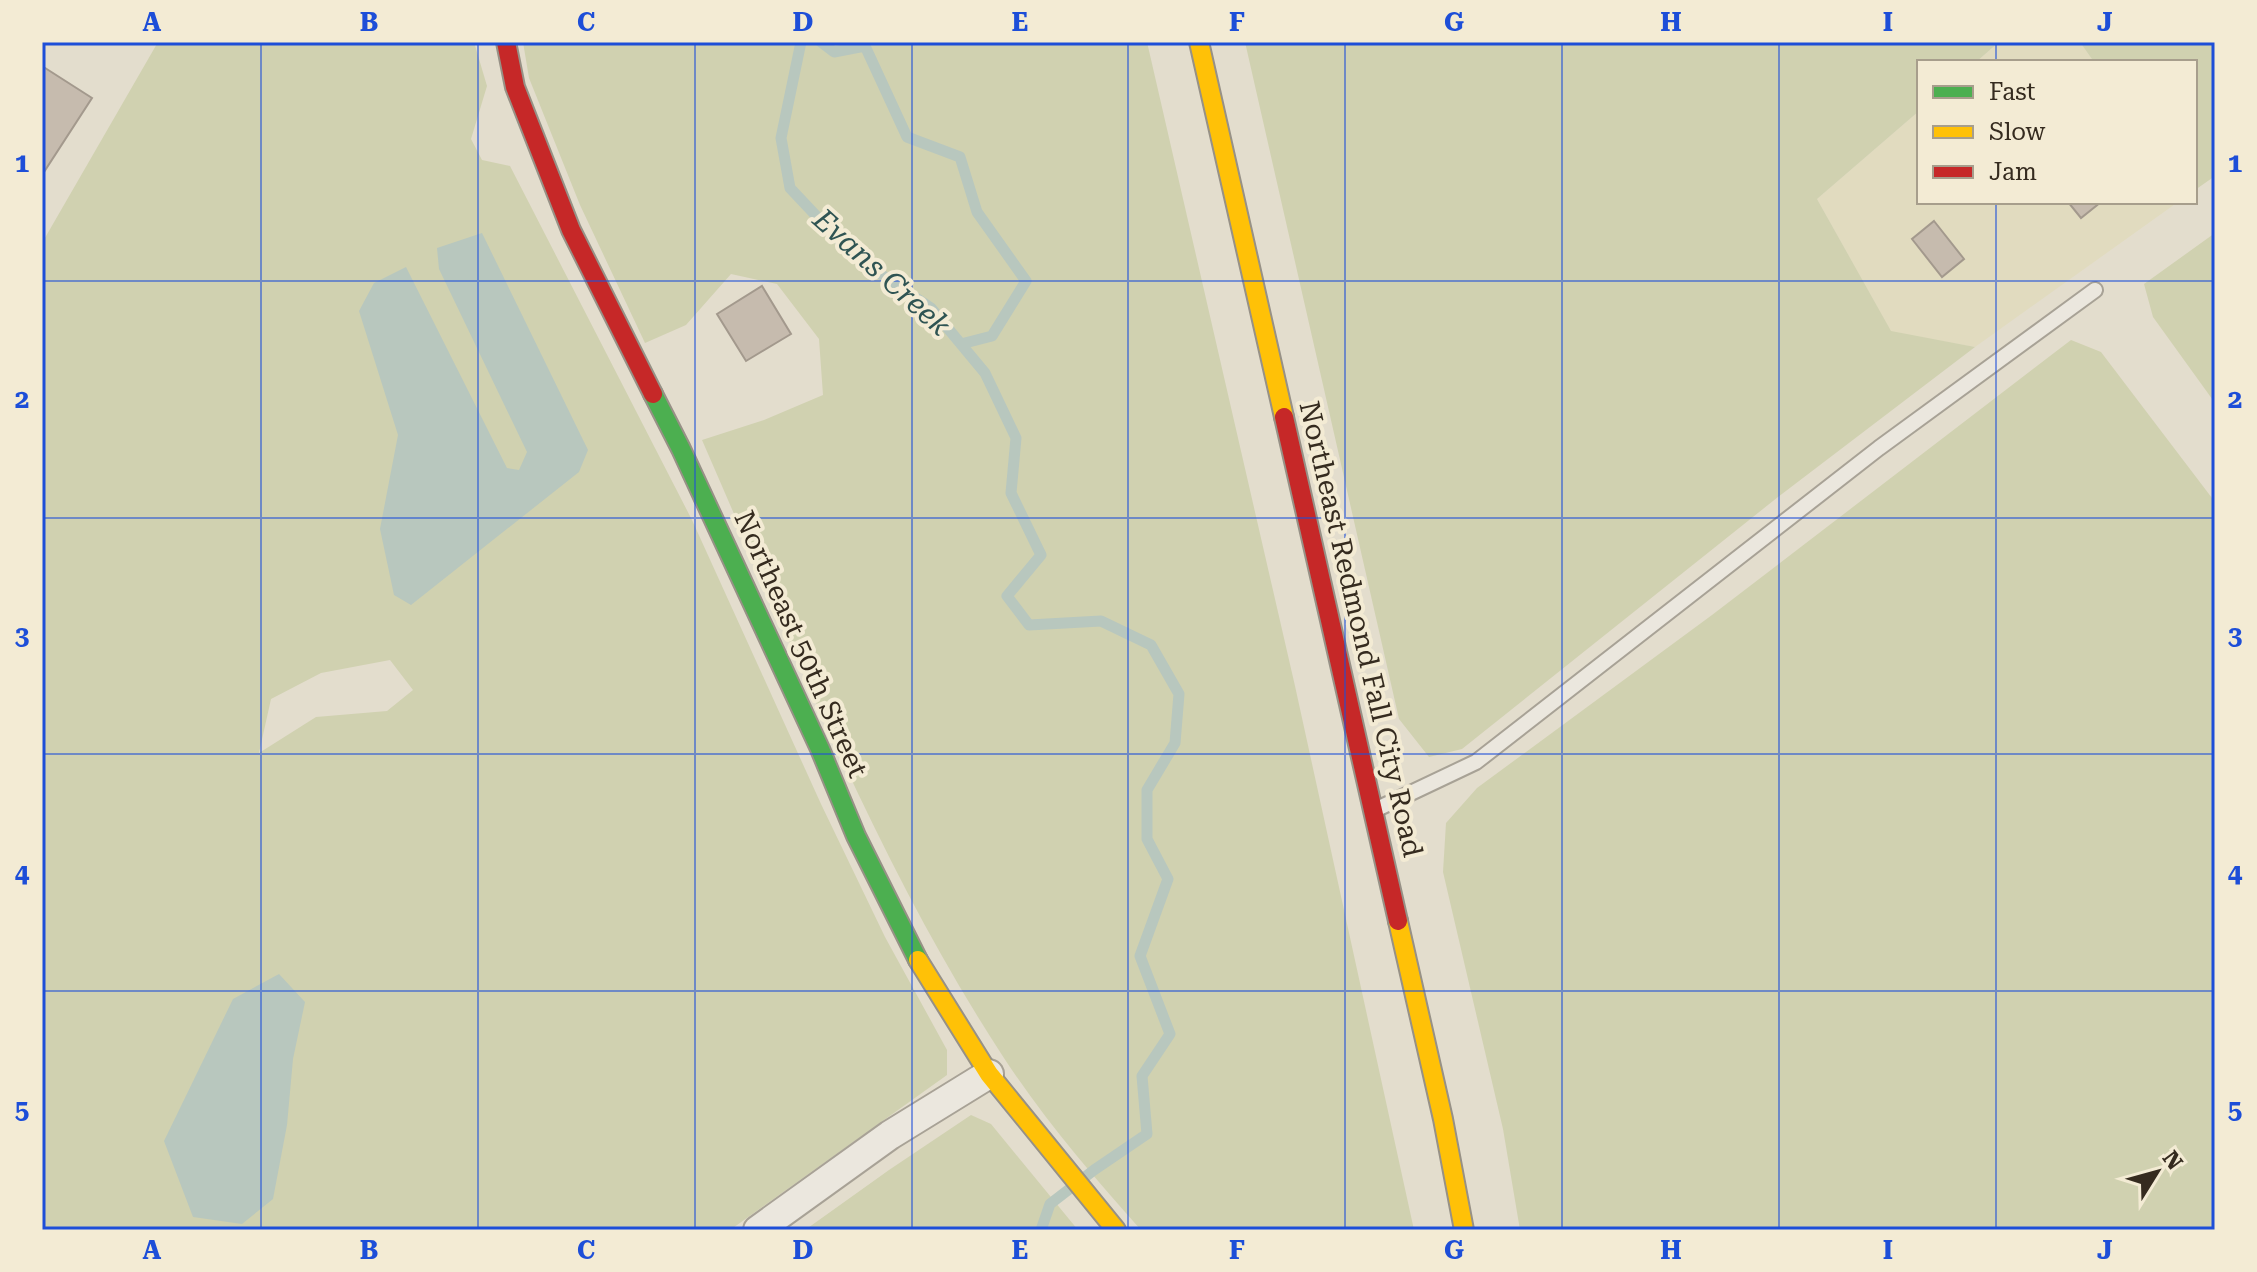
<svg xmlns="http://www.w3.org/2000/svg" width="2257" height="1272" viewBox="0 0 2257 1272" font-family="'Roboto Serif',serif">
	<rect width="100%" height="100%" fill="#e3ddcd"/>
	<!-- farmland -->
	<path fill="#e1dbbf" d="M1999 42H2080L2094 62H1976Z
		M1919 111V202H2178L1975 347 1891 332 1817 199Z"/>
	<!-- green -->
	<path fill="#d0d1b0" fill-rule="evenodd" d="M158 42H474L487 86 471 139 482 160 510 166 692 520 821 804 885 937 947 1050V1075L730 1230H42V243ZM390 660 413 690 387 711 316 717 259 753 271 699 321 673Z
		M523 42H1147L1295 686 1414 1230H1141C1091 1174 1043 1118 1002 1055 877 863 793 648 702 440L764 420 823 395 819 339 777 284 731 274 686 325 645 343 580 205 529 78Z
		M1245 42H1999L1976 62H1919V111L1817 199 1891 331 1975 347 1778 497 1462 749 1429 757 1399 719Z
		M2080 42H2215V176L2195 190V62H2094Z
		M2215 233V403L2153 317 2144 284Z
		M2071 340 2101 352 2215 502V1230H1520L1503 1129 1443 872 1446 823 1477 788 1712 615Z
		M971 1115 991 1124 1078 1230H805L889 1170Z"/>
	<!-- water -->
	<path fill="#b8c7be" d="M482 233 588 450 579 472 411 605 394 595 380 529 398 435 359 311 374 283 406 267 507 468 519 470 527 452 439 269 437 248Z
		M279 974 305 1002 293 1059 287 1125 273 1199 242 1224 193 1217 164 1141 233 999Z"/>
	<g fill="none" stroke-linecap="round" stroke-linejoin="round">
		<!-- stream -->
		<path stroke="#b8c7be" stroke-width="11" d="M801 42 781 138 790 188 855 257 931 308 985 373 1016 438 1011 493 1041 555 1007 596 1029 625 1101 621 1151 645 1179 694 1175 743 1147 790V839L1168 879 1140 956 1170 1034 1142 1076 1147 1134 1094 1170 1050 1204 1041 1230
			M821 42 834 52 865 46 907 137 960 157 977 212 1026 281 992 336 961 344"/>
	</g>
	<!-- building -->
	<path fill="#c6bbae" stroke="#a3998d" stroke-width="2" d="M42 66 92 98 42 175Z
		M2068 202H2101L2081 218Z
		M1934 221 1964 259 1942 277 1912 239Z
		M762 286 791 334 746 361 717 314Z"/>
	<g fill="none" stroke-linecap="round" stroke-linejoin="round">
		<defs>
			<path id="lane" d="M1377 809 1476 762 1879 448 2095 290"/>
			<path id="street" d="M758 1230 890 1135 989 1074"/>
			<path id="fast" d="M653 394 681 449 820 749 856 836 918 960"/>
			<path id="slow" d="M1199 42 1284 417
				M1398 921 1443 1119 1464 1230
				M918 960 989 1074 1116 1230"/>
			<path id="jam" d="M506 42 515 87 571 230 653 394
				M1284 417 1398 921"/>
		</defs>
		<!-- lane casing -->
		<use href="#lane" stroke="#a8a296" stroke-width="18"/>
		<!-- street casing -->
		<use href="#street" stroke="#a8a296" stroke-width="32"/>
		<!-- fast casing -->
		<use href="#fast" stroke="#979186" stroke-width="22"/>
		<!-- slow casing -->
		<use href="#slow" stroke="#979186" stroke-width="22"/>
		<!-- jam casing -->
		<use href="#jam" stroke="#979186" stroke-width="22"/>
		<!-- lane -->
		<use href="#lane" stroke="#ebe7de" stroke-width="14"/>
		<!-- street -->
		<use href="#street" stroke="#ebe7de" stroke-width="28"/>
		<!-- fast -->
		<use href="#fast" stroke="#4caf50" stroke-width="18"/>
		<!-- slow -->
		<use href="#slow" stroke="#ffc107" stroke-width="18"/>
		<!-- jam -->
		<use href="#jam" stroke="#c62828" stroke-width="18"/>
	</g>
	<!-- grid -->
	<path fill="none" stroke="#1d4ed8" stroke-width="2" stroke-opacity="0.55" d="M261 42V1230M478 42V1230M695 42V1230M912 42V1230M1128 42V1230M1345 42V1230M1562 42V1230M1779 42V1230M1996 42V62M1996 202V1230M42 281H2215M42 518H2215M42 754H2215M42 991H2215"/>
	<g text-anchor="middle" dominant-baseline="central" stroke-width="8" stroke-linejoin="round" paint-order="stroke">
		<!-- street labels -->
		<g font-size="28" fill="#352b1f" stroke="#f3ebd4">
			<text transform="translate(1361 629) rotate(77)">Northeast Redmond Fall City Road</text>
			<text transform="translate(801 644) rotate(66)">Northeast 50th Street</text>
		</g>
		<!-- water labels -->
		<g font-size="30" font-style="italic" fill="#2f5453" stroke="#f3ebd4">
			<text transform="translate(882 272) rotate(42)">Evans Creek</text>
		</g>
	</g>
	<!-- border -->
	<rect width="2257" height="1272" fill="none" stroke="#f3ebd4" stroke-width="88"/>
	<!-- legend -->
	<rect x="1917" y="60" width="280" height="144" fill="#f3ebd4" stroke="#a79e8c" stroke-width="2"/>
	<rect x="1933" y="86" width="40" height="12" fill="#4caf50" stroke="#a79e8c" stroke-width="2"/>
	<text x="1989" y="100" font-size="24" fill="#352b1f">Fast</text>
	<rect x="1933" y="126" width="40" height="12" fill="#ffc107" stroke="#a79e8c" stroke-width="2"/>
	<text x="1989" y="140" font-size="24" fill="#352b1f">Slow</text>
	<rect x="1933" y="166" width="40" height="12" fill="#c62828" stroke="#a79e8c" stroke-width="2"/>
	<text x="1989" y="180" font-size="24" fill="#352b1f">Jam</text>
	<!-- north arrow -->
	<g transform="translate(2157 1172) rotate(53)" stroke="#f3ebd4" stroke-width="6" paint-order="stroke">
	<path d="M0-6L14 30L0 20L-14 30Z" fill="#352b1f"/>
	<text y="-12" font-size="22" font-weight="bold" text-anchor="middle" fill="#352b1f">N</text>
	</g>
	<rect x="44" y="44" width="2169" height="1184" fill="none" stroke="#1d4ed8" stroke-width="3"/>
	<g font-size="26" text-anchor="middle" font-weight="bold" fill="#1d4ed8">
		<text x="152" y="31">A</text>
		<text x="369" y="31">B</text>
		<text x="586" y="31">C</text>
		<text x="803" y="31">D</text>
		<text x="1020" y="31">E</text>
		<text x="1237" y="31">F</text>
		<text x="1454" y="31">G</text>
		<text x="1671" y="31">H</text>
		<text x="1888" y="31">I</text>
		<text x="2105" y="31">J</text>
		<text x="22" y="172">1</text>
		<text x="2235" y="172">1</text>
		<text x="22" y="408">2</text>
		<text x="2235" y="408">2</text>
		<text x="22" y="645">3</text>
		<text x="2235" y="645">3</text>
		<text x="22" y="882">4</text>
		<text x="2235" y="882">4</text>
		<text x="22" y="1119">5</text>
		<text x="2235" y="1119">5</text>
		<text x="152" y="1259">A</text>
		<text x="369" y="1259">B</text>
		<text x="586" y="1259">C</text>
		<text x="803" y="1259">D</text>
		<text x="1020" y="1259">E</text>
		<text x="1237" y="1259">F</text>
		<text x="1454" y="1259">G</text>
		<text x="1671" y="1259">H</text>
		<text x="1888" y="1259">I</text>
		<text x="2105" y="1259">J</text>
	</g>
</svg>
